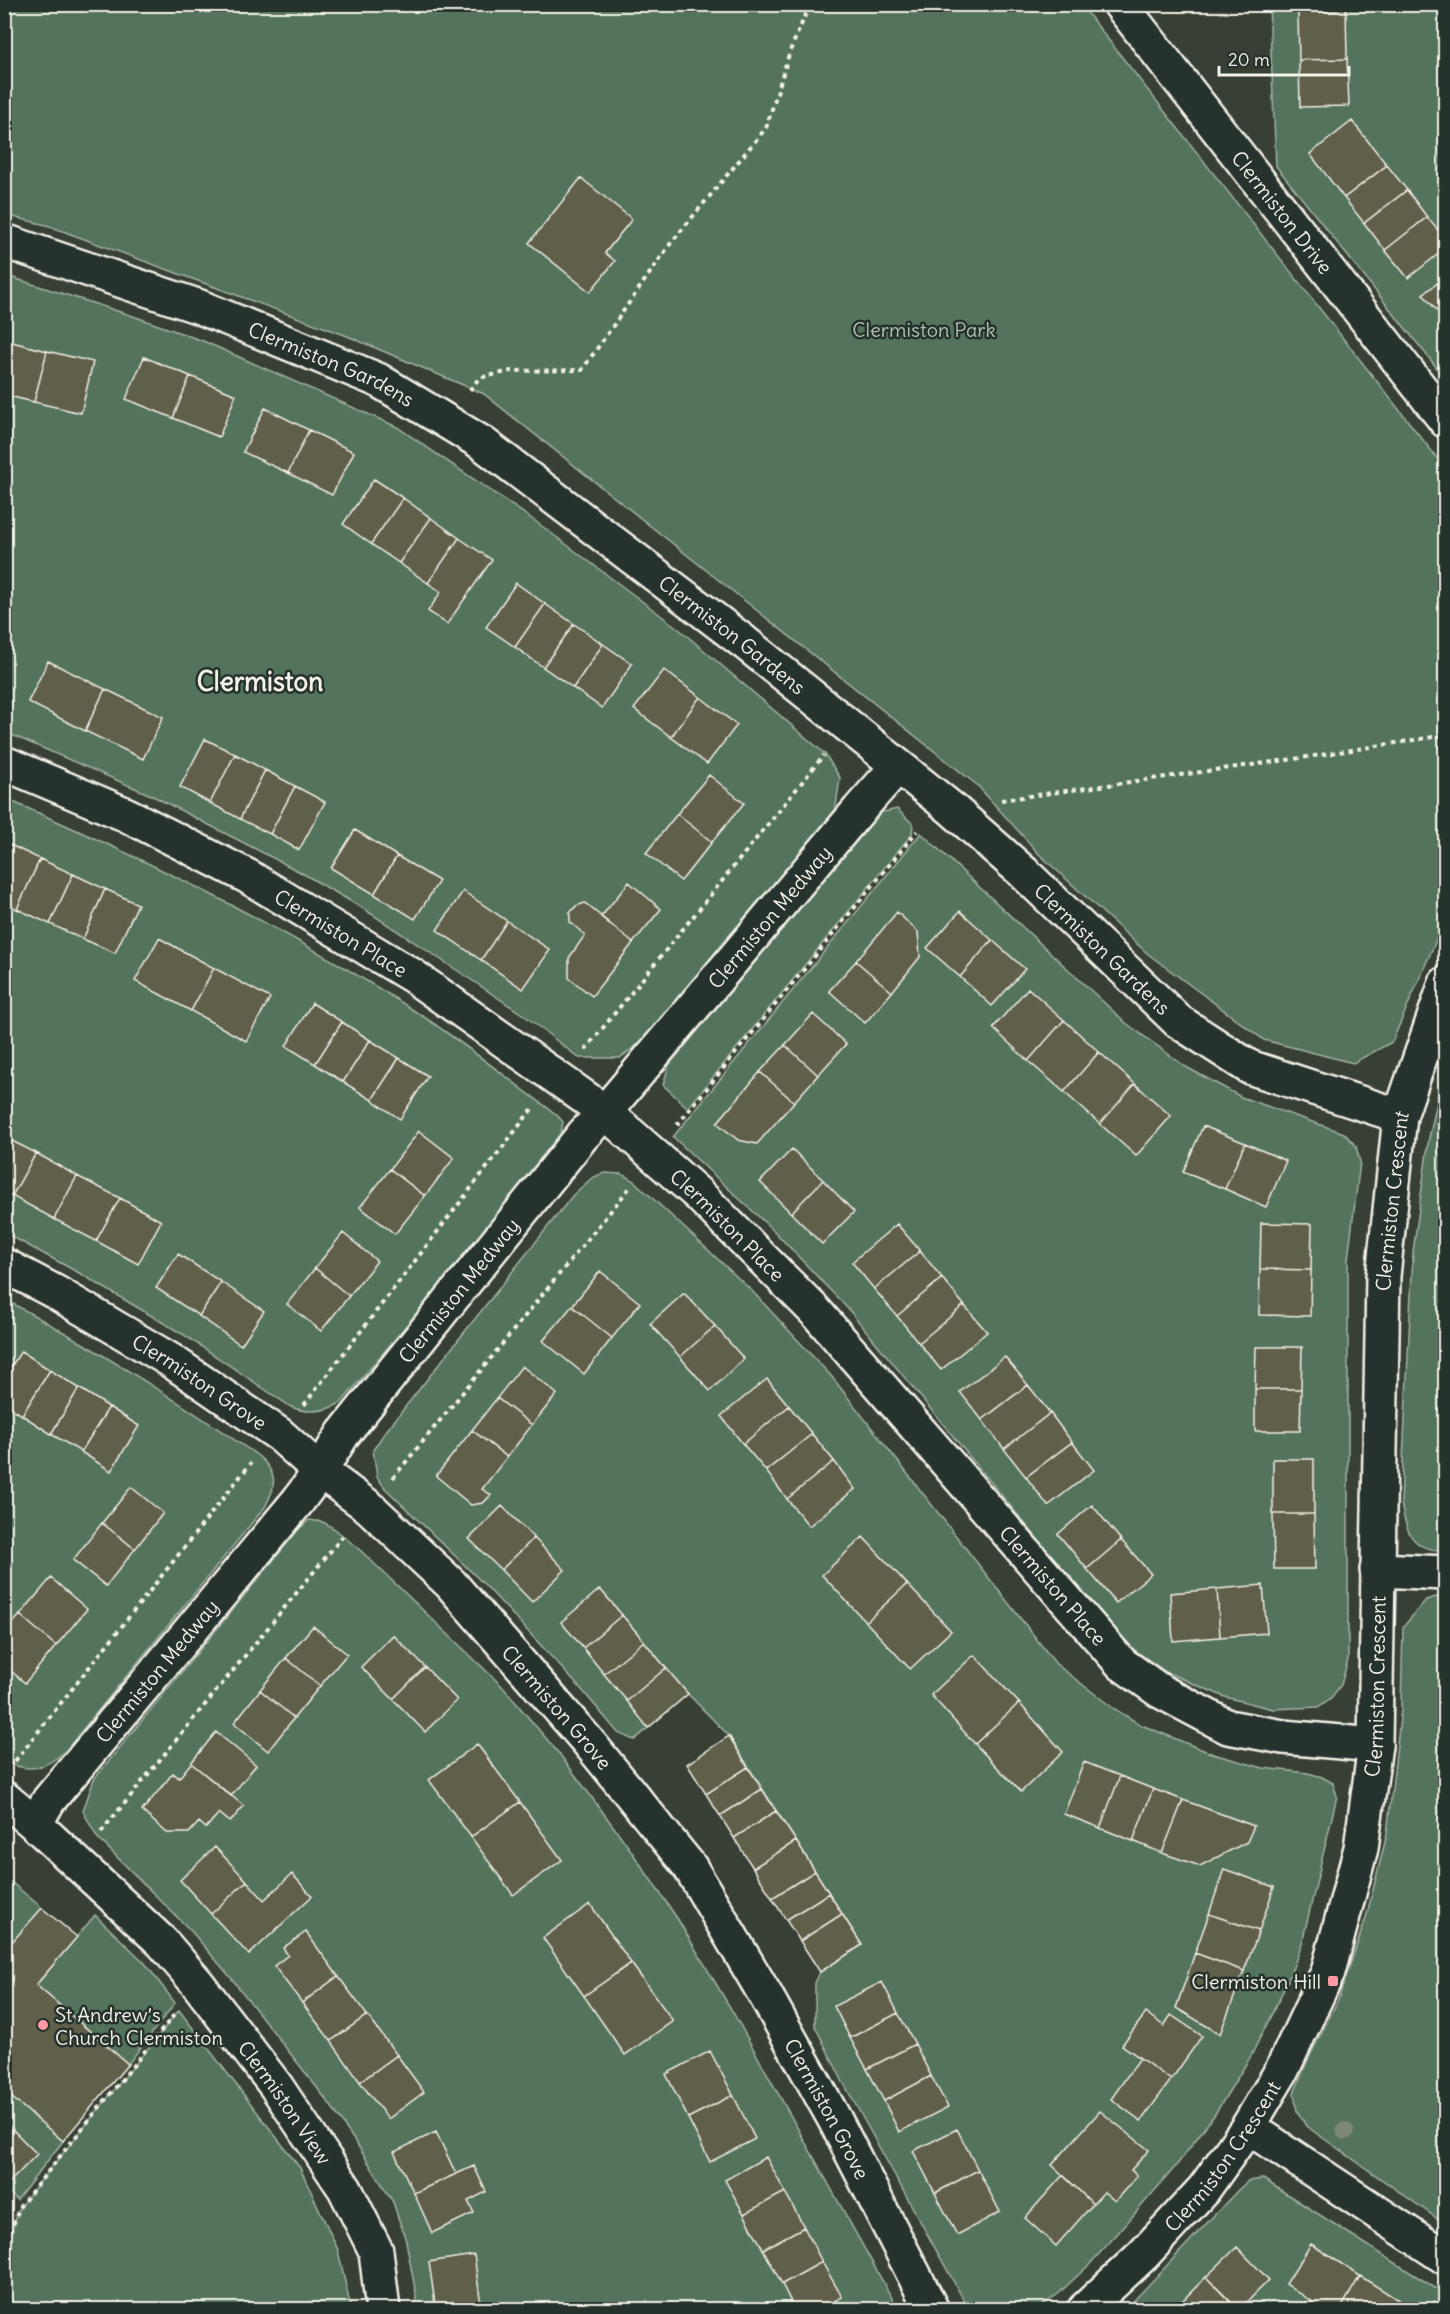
<svg xmlns="http://www.w3.org/2000/svg" width="1450" height="2314" viewBox="0 0 1450 2314" font-family="Delius,sans-serif">
	<rect width="100%" height="100%" fill="#384036"/>
	<filter id="ink" filterUnits="userSpaceOnUse"><feTurbulence type="fractalNoise" baseFrequency=".0167" numOctaves="2"/><feDisplacementMap in="SourceGraphic" scale="12" xChannelSelector="R" yChannelSelector="G"/><feConvolveMatrix kernelMatrix="1 2 1 2 8 2 1 2 1" color-interpolation-filters="sRGB"/></filter>
	<g filter="url(#ink)">
		<!-- green -->
		<path fill="#52735d" stroke="#a3b2a2" stroke-width="1.5" d="M5 5H1081L1445 468V925L1437 938 1392 1042 1353 1063 1264 1040 1148 954 1039 854 977 785 484 394 345 335 46 225 5 215Z
			M1269 5H1445V378L1276 166Z
			M4 275 133 316 203 341 397 427 535 521 679 629 825 754 840 778 835 813 640 1043 620 1058H579L525 1016 458 971 364 909 302 873 151 795 5 732Z
			M4 798C150 861 291 930 424 1017 469 1047 512 1082 556 1114L563 1122 559 1144 341 1403C326 1411 308 1414 291 1407L184 1335 81 1274 5 1233Z
			M897 809 913 824 912 834 688 1108 663 1085 669 1065 879 813Z
			M921 833 1126 1023 1186 1067 1241 1097 1344 1133 1356 1146 1360 1162 1348 1259V1660L1341 1685 1331 1698 1318 1707 1273 1709 1225 1697 1166 1672 1119 1639 1088 1610 1036 1537 849 1310 775 1232 673 1137Z
			M1445 1067 1446 1550C1412 1552 1406 1532 1401 1503L1413 1252 1429 1138Z
			M604 1173 622 1174 634 1181 752 1291 832 1377 1056 1664 1113 1708 1139 1724 1213 1754 1263 1768 1308 1773 1322 1777 1333 1783 1337 1796 1301 1947 1286 1985 1251 2056 1215 2114 1176 2166 1118 2233 1089 2265 1057 2295 1036 2309H971L966 2304 843 2082 815 2026V1983L820 1972 862 1945 729 1736 688 1694 634 1740 618 1733 582 1690 487 1587 385 1488 377 1477 373 1450 383 1435 573 1195 592 1178Z
			M4 1299C94 1347 173 1398 257 1455 278 1472 277 1485 265 1507L66 1750C47 1768 29 1774 5 1761Z
			M309 1520 323 1522 335 1529 361 1551 501 1685 561 1756 625 1842 677 1918 734 2014 898 2309H416V2294L406 2241 393 2202 360 2149 329 2103 232 1979 191 1931 97 1837 83 1811 94 1779 299 1529Z
			M1436 1597 1446 1599 1445 2224 1306 2126 1297 2111 1294 2093 1307 2062 1338 2000 1366 1918 1387 1834 1401 1709 1403 1627 1426 1600Z
			M5 1877 42 1908 5 1951 4 1878Z
			M95 1915 144 1962 175 2003 128 2064 36 1985Z
			M179 2010 300 2168 338 2250 351 2309H5V2250L20 2206Z
			M4 2091 63 2141 17 2200 5 2188Z
			M1263 2179 1446 2295 1445 2310H1125L1237 2191 1248 2181Z"/>
		<!-- building -->
		<path fill="#615e4a" stroke="#f4f1e8" stroke-width="1.5" d="M1297 4H1346V11L1298 12Z
			M1346 11 1347 59 1299 60 1298 12Z
			M1347 59 1349 106 1300 107 1299 60Z
			M1352 121 1387 165 1344 198 1310 154Z
			M1387 165 1407 190 1364 223 1344 198Z
			M581 178 632 219 605 253 615 261 590 292 529 243Z
			M1407 190 1427 217 1385 250 1364 223Z
			M1427 217 1446 240V248L1408 278 1385 250Z
			M1446 277V322L1423 294Z
			M4 340 47 351 34 402 4 395Z
			M47 351 93 362 81 413 34 402Z
			M144 357 190 376 173 418 126 399Z
			M190 376 236 395 219 437 173 418Z
			M265 408 309 430 288 473 243 452Z
			M309 430 354 452 332 495 288 473Z
			M374 479 403 498 371 544 343 524Z
			M403 498 431 518 399 563 371 544Z
			M431 518 459 538 428 583 399 563Z
			M459 538 492 560 447 624 428 611 441 592 428 583Z
			M516 583 545 604 515 647 486 627Z
			M545 604 574 624 543 667 515 647Z
			M574 624 603 644 573 688 543 667Z
			M603 644 632 664 602 708 573 688Z
			M48 661 105 689 85 731 28 702Z
			M664 670 700 697 671 737 634 709Z
			M105 689 163 717 143 759 85 731Z
			M700 697 737 725 707 764 671 737Z
			M205 739 235 754 210 803 180 787Z
			M235 754 265 770 240 819 210 803Z
			M265 770 295 786 270 834 240 819Z
			M709 775 744 803 712 842 677 814Z
			M295 786 325 802 299 850 270 834Z
			M677 814 712 842 681 881 646 853Z
			M355 830 397 856 374 894 331 868Z
			M8 844 40 859 17 909 4 903V851Z
			M397 856 439 881 415 919 374 894Z
			M40 859 73 874 50 924 17 909Z
			M73 874 105 889 83 939 50 924Z
			M629 882 661 909 633 943 601 917Z
			M105 889 138 904 115 953 83 939Z
			M463 891 507 921 481 960 437 930Z
			M585 903 633 943 592 996 569 978V958L585 935 570 922V913L576 906Z
			M960 911 992 940 960 977 927 948Z
			M897 912 918 932 920 957 892 992 856 961Z
			M507 921 550 950 523 989 481 960Z
			M159 938 214 968 191 1011 135 981Z
			M992 940 1025 969 992 1006 960 977Z
			M856 961 892 992 865 1023 829 991Z
			M214 968 270 998 246 1041 191 1011Z
			M1028 988 1064 1020 1028 1061 993 1028Z
			M312 1003 342 1022 315 1064 286 1046Z
			M813 1014 846 1044 818 1075 785 1045Z
			M1064 1020 1099 1052 1064 1092 1028 1061Z
			M342 1022 370 1040 343 1082 315 1064Z
			M370 1040 399 1058 372 1100 343 1082Z
			M785 1045 818 1075 794 1102 760 1072Z
			M1099 1052 1135 1084 1100 1124 1064 1092Z
			M399 1058 428 1076 400 1119 372 1100Z
			M760 1072 794 1102 757 1144 738 1140 717 1123Z
			M1135 1084 1171 1116 1136 1156 1100 1124Z
			M1203 1126 1245 1143 1225 1189 1183 1172Z
			M419 1131 454 1158 425 1196 390 1169Z
			M4 1137 36 1153 12 1196 4 1192Z
			M1245 1143 1286 1161 1266 1207 1225 1189Z
			M792 1149 823 1180 791 1213 760 1182Z
			M36 1153 77 1176 54 1219 12 1196Z
			M390 1169 425 1196 395 1234 360 1207Z
			M77 1176 120 1198 96 1241 54 1219Z
			M823 1180 854 1212 822 1244 791 1213Z
			M120 1198 161 1221 138 1264 96 1241Z
			M1261 1223 1312 1224 1311 1270 1260 1269Z
			M897 1224 920 1251 874 1289 852 1262Z
			M343 1233 377 1261 349 1296 315 1268Z
			M920 1251 942 1278 897 1316 874 1289Z
			M178 1254 221 1282 199 1316 156 1288Z
			M315 1268 349 1296 321 1331 287 1304Z
			M1260 1269 1311 1270 1310 1316 1259 1315Z
			M600 1271 640 1303 612 1338 572 1306Z
			M942 1278 964 1305 919 1343 897 1316Z
			M221 1282 264 1311 241 1345 199 1316Z
			M684 1293 715 1326 680 1357 650 1324Z
			M964 1305 987 1332 941 1370 919 1343Z
			M572 1306 612 1338 584 1374 543 1341Z
			M715 1326 744 1359 710 1391 680 1357Z
			M1256 1347H1302L1301 1389H1255Z
			M21 1351 50 1370 22 1415 4 1404V1378Z
			M1005 1357 1028 1385 982 1420 960 1392Z
			M522 1366 557 1394 532 1425 497 1398Z
			M50 1370 79 1388 51 1434 22 1415Z
			M767 1379 789 1406 743 1444 721 1416Z
			M1028 1385 1050 1413 1004 1449 982 1420Z
			M79 1388 109 1407 81 1452 51 1434Z
			M1255 1389H1301L1300 1431H1255Z
			M497 1398 532 1425 507 1457 472 1430Z
			M789 1406 812 1434 766 1471 743 1444Z
			M109 1407 139 1426 111 1471 81 1452Z
			M1050 1413 1072 1442 1026 1477 1004 1449Z
			M472 1430 507 1457 482 1489 491 1495 483 1503 471 1505 436 1476Z
			M812 1434 834 1461 787 1499 766 1471Z
			M1072 1442 1094 1470 1048 1506 1026 1477Z
			M1273 1459H1314V1514H1273Z
			M834 1461 855 1489 809 1526 787 1499Z
			M131 1487 163 1513 135 1549 102 1523Z
			M1092 1505 1121 1540 1087 1569 1058 1534Z
			M502 1506 534 1538 501 1570 469 1539Z
			M1273 1514H1314L1315 1569H1274Z
			M102 1523 135 1549 106 1586 73 1560Z
			M863 1537 907 1584 866 1622 822 1575Z
			M534 1538 565 1570 532 1602 501 1570Z
			M1121 1540 1151 1574 1116 1603 1087 1569Z
			M51 1578 87 1609 56 1646 20 1615Z
			M907 1584 951 1631 910 1669 866 1622Z
			M1263 1585 1267 1633 1220 1637 1217 1589Z
			M600 1589 622 1615 583 1648 561 1622Z
			M1217 1589 1220 1637 1173 1641 1170 1593Z
			M20 1615 56 1646 25 1683 4 1665V1633Z
			M622 1615 644 1641 604 1674 583 1648Z
			M313 1626 347 1654 320 1686 286 1658Z
			M393 1635 425 1667 393 1699 361 1667Z
			M644 1641 666 1668 627 1701 604 1674Z
			M974 1655 1019 1703 975 1744 931 1695Z
			M286 1658 320 1686 294 1718 260 1690Z
			M425 1667 457 1700 425 1732 393 1699Z
			M666 1668 688 1694 648 1728 627 1701Z
			M260 1690 294 1718 268 1751 234 1723Z
			M1019 1703 1063 1752 1021 1792 975 1744Z
			M216 1732 256 1765 231 1796 191 1763Z
			M729 1736 748 1767 706 1794 687 1764Z
			M477 1744 520 1802 471 1837 429 1780Z
			M1084 1762 1120 1776 1100 1828 1064 1814Z
			M191 1763 244 1806 230 1822 219 1813 206 1828 199 1822 189 1833H167L142 1811 173 1773 179 1778Z
			M748 1767 762 1789 720 1816 706 1794Z
			M1120 1776 1153 1789 1133 1841 1100 1828Z
			M762 1789 776 1811 734 1838 720 1816Z
			M1153 1789 1183 1800 1162 1853 1133 1841Z
			M1183 1800 1254 1826 1247 1842 1200 1866 1162 1853Z
			M520 1802 562 1860 513 1895 471 1837Z
			M776 1811 796 1841 753 1868 734 1838Z
			M796 1841 815 1871 772 1898 753 1868Z
			M215 1847 247 1881 211 1914 180 1880Z
			M1224 1869 1274 1887 1259 1931 1209 1914Z
			M815 1871 829 1893 786 1920 772 1898Z
			M292 1874 312 1896 249 1955 211 1914 247 1881 264 1900Z
			M829 1893 842 1914 800 1941 786 1920Z
			M590 1904 631 1963 584 1996 543 1938Z
			M42 1908 77 1937 36 1985 128 2064 63 2141 4 2091V1951Z
			M842 1914 862 1945 820 1972 800 1941Z
			M1209 1914 1259 1931 1244 1971 1195 1953Z
			M306 1932 338 1976 302 2003 274 1966 288 1955 283 1948Z
			M1195 1953 1244 1971 1220 2034 1176 2008Z
			M631 1963 673 2021 625 2055 584 1996Z
			M338 1976 367 2015 331 2041 302 2003Z
			M882 1982 898 2013 850 2038 834 2006Z
			M898 2013 915 2044 867 2069 850 2038Z
			M1146 2013 1164 2026 1171 2015 1202 2036 1171 2080 1122 2045Z
			M367 2015 397 2055 360 2082 331 2041Z
			M915 2044 931 2076 884 2101 867 2069Z
			M710 2051 733 2095 688 2118 666 2074Z
			M397 2055 424 2092 388 2119 360 2082Z
			M1140 2058 1171 2080 1141 2121 1111 2099Z
			M931 2076 948 2107 899 2132 884 2101Z
			M733 2095 755 2139 710 2162 688 2118Z
			M1100 2111 1149 2150 1131 2170 1137 2176 1115 2201 1104 2192 1093 2204 1052 2165Z
			M4 2121 37 2154 8 2184 4 2181Z
			M957 2129 978 2170 935 2193 913 2151Z
			M436 2132 456 2174 414 2193 394 2152Z
			M766 2157 785 2192 744 2214 725 2180Z
			M474 2166 486 2192 468 2201 474 2213 432 2233 414 2193Z
			M978 2170 1000 2212 957 2235 935 2193Z
			M1063 2175 1093 2204 1056 2246 1025 2218Z
			M785 2192 804 2227 763 2249 744 2214Z
			M804 2227 822 2262 782 2284 763 2249Z
			M1311 2244 1360 2276 1340 2310H1325L1286 2284Z
			M1237 2247 1269 2280 1239 2310 1206 2277Z
			M474 2255 481 2305 436 2310 429 2262Z
			M822 2262 842 2297 818 2310H795L782 2284Z
			M1360 2276 1411 2308 1410 2310H1340Z
			M1206 2277 1238 2310H1178L1176 2307Z
			M481 2305 482 2310H444Z"/>
		<g fill="none" stroke-linecap="round" stroke-linejoin="round">
			<defs>
				<g id="minor">
					<path id="s1" d="M1120 4 1446 421"/>
					<path id="s2" d="M4 241 200 307 378 380 482 443 744 642 952 809 1023 872 1178 1021 1249 1067 1400 1116"/>
					<path id="s3" d="M4 763 127 815 247 876 413 976 605 1112 698 1194 816 1312 1122 1664 1160 1691 1228 1727 1283 1737 1375 1745"/>
					<path id="s4" d="M4 1265 55 1292 170 1360 280 1435 320 1471 369 1507 451 1584 590 1744 690 1867 766 1996 835 2120 932 2310"/>
					<path d="M1377 1570 1446 1573"/>
					<path id="s5" d="M4 1798 35 1824 162 1942 198 1984 276 2086 345 2189 376 2251 383 2310"/>
					<path id="s6" d="M35 1824 49 1800 298 1501 320 1471 343 1434 583 1135 605 1112 859 810 897 767"/>
					<path d="M1248 2127 1446 2258"/>
					<path id="s7" d="M1084 2310 1143 2255 1204 2189 1248 2127 1282 2070 1328 1972 1361 1848 1375 1745 1383 1276 1400 1116 1446 983"/>
				</g>
			</defs>
			<!-- minor casing -->
			<use href="#minor" stroke="#f4f1e8" stroke-width="38"/>
			<!-- path -->
			<path stroke="#f4f1e8" stroke-width="4" stroke-dasharray="4.5 4.5" stroke-linecap="butt" d="M470 390 479 378 511 371 582 370 671 243 766 128 790 51 810 4
				M1001 800 1301 758 1446 735
				M585 1050 824 755
				M677 1125 917 831
				M304 1405 532 1109
				M393 1478 631 1186
				M15 1761 251 1463
				M101 1832 343 1536
				M4 2250 20 2206 174 2015"/>
			<!-- minor -->
			<use href="#minor" stroke="#26332d" stroke-width="33"/>
		</g>
		<!-- trees -->
		<circle fill="#7c8679" cx="1345" cy="2131" r="9"/>
	</g>
	<!-- markers -->
	<g fill="#ff9aa2" stroke="#26332d" stroke-width="2">
		<rect x="1327" y="1975" width="12" height="12" rx="3"/>
		<circle cx="43" cy="2025" r="6"/>
	</g>
	<g text-anchor="middle" dominant-baseline="central" stroke-width="5" stroke-linejoin="round" paint-order="stroke">
		<!-- street labels -->
		<g font-size="20" fill="#f4f1e8" stroke="#26332d">
			<text stroke="none"><textPath href="#s1" startOffset="264">Clermiston Drive</textPath></text>
			<text stroke="none"><textPath href="#s2" startOffset="350">Clermiston Gardens</textPath></text>
			<text stroke="none"><textPath href="#s2" startOffset="836">Clermiston Gardens</textPath></text>
			<text stroke="none"><textPath href="#s6" startOffset="1168">Clermiston Medway</textPath></text>
			<text stroke="none"><textPath href="#s3" startOffset="378">Clermiston Place</textPath></text>
			<text stroke="none"><textPath href="#s2" startOffset="1322">Clermiston Gardens</textPath></text>
			<text stroke="none"><textPath href="#s7" startOffset="1198">Clermiston Crescent</textPath></text>
			<text stroke="none"><textPath href="#s3" startOffset="864">Clermiston Place</textPath></text>
			<text stroke="none"><textPath href="#s6" startOffset="682">Clermiston Medway</textPath></text>
			<text stroke="none"><textPath href="#s4" startOffset="228">Clermiston Grove</textPath></text>
			<text stroke="none"><textPath href="#s3" startOffset="1350">Clermiston Place</textPath></text>
			<text stroke="none"><textPath href="#s6" startOffset="196">Clermiston Medway</textPath></text>
			<text stroke="none"><textPath href="#s7" startOffset="712">Clermiston Crescent</textPath></text>
			<text stroke="none"><textPath href="#s4" startOffset="714">Clermiston Grove</textPath></text>
			<text stroke="none"><textPath href="#s5" startOffset="416">Clermiston View</textPath></text>
			<text stroke="none"><textPath href="#s4" startOffset="1200">Clermiston Grove</textPath></text>
			<text stroke="none"><textPath href="#s7" startOffset="208">Clermiston Crescent</textPath></text>
		</g>
		<!-- park labels -->
		<g font-size="20" fill="#b3bfb0" stroke="#26332d">
			<text x="924" y="329">Clermiston Park</text>
		</g>
		<!-- poi labels -->
		<g font-size="20" fill="#f4f1e8" stroke="#26332d" text-anchor="end">
			<text x="1321" y="1981">Clermiston Hill</text>
			<text x="55" y="2014" text-anchor="start">St Andrew’s<tspan x="55" dy="23">Church Clermiston</tspan></text>
		</g>
		<!-- district labels -->
		<g font-size="26" font-weight="bold" fill="#f4f1e8" stroke="#26332d">
			<text x="260" y="681">Clermiston</text>
		</g>
	</g>
	<!-- margin -->
	<rect width="1450" height="2314" fill="none" stroke="#26332d" stroke-width="24"/>
	<rect x="12" y="12" width="1426" height="2290" fill="none" stroke="#f4f1e8" stroke-width="2" filter="url(#ink)"/>
	<!-- scale -->
	<path d="M1219 66v9h130v-9" fill="none" stroke="#f4f1e8" stroke-width="3"/>
	<text x="1228" y="66" font-size="18" fill="#f4f1e8" stroke="#26332d" stroke-width="4.5" paint-order="stroke">20 m</text>
</svg>
